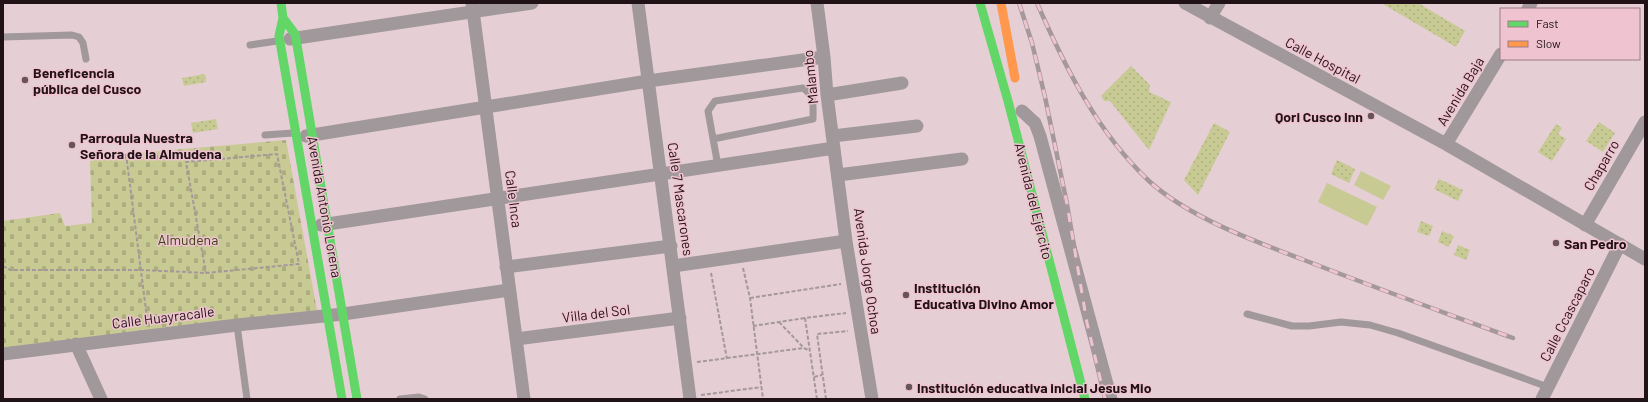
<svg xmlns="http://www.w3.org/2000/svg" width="1648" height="402" viewBox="0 0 1648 402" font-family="Barlow,sans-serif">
	<defs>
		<pattern id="grass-dots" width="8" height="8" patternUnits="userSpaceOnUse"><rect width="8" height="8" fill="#c8ca94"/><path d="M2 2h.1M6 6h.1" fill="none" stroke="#acac7f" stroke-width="1.8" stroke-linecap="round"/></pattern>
		<pattern id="cemetery-stones" width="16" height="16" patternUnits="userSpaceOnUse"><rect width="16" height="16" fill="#c8ca94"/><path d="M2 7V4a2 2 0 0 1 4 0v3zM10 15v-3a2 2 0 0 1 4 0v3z" fill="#acac7f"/></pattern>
	</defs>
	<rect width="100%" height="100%" fill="#e5ced4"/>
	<!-- grass -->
	<path fill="url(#grass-dots)" d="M1381 3H1418L1465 31 1456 47Z
		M1131 66 1150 85 1149 92 1171 102 1149 150 1110 101H1104L1101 96Z
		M205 74 206 82 184 86 182 78Z
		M216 119 218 129 193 133 191 123Z
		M1599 122 1615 133 1603 152 1586 141Z
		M1214 123 1230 132 1198 195 1184 180Z
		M1556 124 1562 128 1558 134 1566 139 1552 161 1538 152Z
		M1337 160 1355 169 1349 183 1331 174Z
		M1439 179 1463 190 1458 201 1434 189Z
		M1421 221 1433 226 1429 236 1417 232Z
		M1442 231 1454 236 1449 247 1438 242Z
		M1458 245 1470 250 1466 260 1454 255Z"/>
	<!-- cemetery -->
	<path fill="url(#cemetery-stones)" d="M286 140 318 316 3 353V221L60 213 65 226 92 223 90 161 126 154Z"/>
	<!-- park -->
	<path fill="#c8ca94" d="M1361 171 1391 186 1383 200 1354 185Z
		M1327 183 1377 207 1367 226 1318 202Z"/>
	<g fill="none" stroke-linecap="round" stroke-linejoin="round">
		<!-- path -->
		<path stroke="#a4989b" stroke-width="2" stroke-dasharray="4 2" stroke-linecap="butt" d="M126 154 147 318
			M3 266 10 270H142L206 273 299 264 277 154 186 162 206 273
			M743 268 750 298 763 399
			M711 273 727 359
			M750 298 841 284
			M779 322 804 348 810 351
			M753 326 805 318
			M697 362 804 348
			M814 377 822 375
			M701 395 762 387
			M817 399 805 318 846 313
			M826 399 817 334 848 331"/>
		<!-- lane -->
		<path stroke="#a0989a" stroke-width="7" d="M3 37 72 35 79 37 83 43 86 59
			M250 45 277 41
			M265 135 293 133
			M713 139 813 119C813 105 815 96 803 88L715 101 708 111 718 166
			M1247 314 1292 326H1309L1341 322 1370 325 1398 333 1548 387
			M237 325 247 399
			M400 399 419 397 425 399"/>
		<!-- street -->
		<path stroke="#a0989a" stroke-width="13" d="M472 3 524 399
			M638 3 690 399
			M817 3 824 57 827 95 846 241 872 399
			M1185 3 1446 144 1645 259
			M1528 9 1531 3
			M1210 18 1219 3
			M290 39 532 3
			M827 95 902 83
			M1022 111 1035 123 1040 136 1111 399
			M306 136 648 81 824 57
			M833 136 917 126
			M1446 144 1501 54
			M838 175 962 159
			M321 225 834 148
			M1585 225 1645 122
			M673 266 846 241
			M506 267 671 246
			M516 339 680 318
			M76 344 101 399
			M3 354 237 325 343 314 509 290
			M1542 399 1620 244"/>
		<!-- fast -->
		<path stroke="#63d668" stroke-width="9" d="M281 3 283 18 279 36 342 399
			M980 3 1008 101 1085 399
			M283 18 295 34 296 39 357 399"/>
		<!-- slow -->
		<path stroke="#ff974d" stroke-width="9" d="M1001 3 1015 78"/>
		<defs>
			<path id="rail" d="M1019 3 1032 43 1045 97 1067 204 1087 323 1105 399
				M1037 3C1065 67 1097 132 1149 181 1188 217 1254 241 1304 260 1373 287 1443 312 1513 338"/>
		</defs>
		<!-- rail casing -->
		<use href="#rail" stroke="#a5989c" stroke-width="4.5"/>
		<!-- rail -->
		<use href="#rail" stroke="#efc4d0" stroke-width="3" stroke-dasharray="9" stroke-linecap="butt"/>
	</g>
	<!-- markers -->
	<g fill="#665459" stroke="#efc4d0" stroke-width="1.5">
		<circle cx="25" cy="80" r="4"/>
		<circle cx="1371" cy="116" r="4"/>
		<circle cx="72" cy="145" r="4"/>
		<circle cx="1556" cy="243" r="4"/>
		<circle cx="906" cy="295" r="4"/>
		<circle cx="909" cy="387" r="4"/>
	</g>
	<g text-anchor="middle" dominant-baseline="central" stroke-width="3" stroke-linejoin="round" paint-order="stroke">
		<!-- street labels -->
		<g font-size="14" fill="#211217" stroke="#efc4d0">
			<text transform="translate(1323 60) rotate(28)">Calle Hospital</text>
			<text transform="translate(810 77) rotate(-96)">Malambo</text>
			<text transform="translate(1460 91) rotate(-59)">Avenida Baja</text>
			<text transform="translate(1601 165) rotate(-60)">Chaparro</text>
			<text transform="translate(514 199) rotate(83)">Calle Inca</text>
			<text transform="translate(681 199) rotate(82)">Calle 7 Mascarones</text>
			<text transform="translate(1034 201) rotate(76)">Avenida del Ejército</text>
			<text transform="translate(325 207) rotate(80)">Avenida Antonio Lorena</text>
			<text transform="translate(868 271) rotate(82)">Avenida Jorge Ochoa</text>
			<text transform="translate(596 313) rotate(-7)">Villa del Sol</text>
			<text transform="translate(1567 314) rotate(-63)">Calle Ccascaparo</text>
			<text transform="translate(163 317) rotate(-7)">Calle Huayracalle</text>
		</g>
		<!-- poi labels -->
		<g font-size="14" font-weight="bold" fill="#211217" stroke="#efc4d0" text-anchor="start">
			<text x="33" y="72">Beneficencia<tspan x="33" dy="16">pública del Cusco</tspan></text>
			<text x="1363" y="116" text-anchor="end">Qori Cusco Inn</text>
			<text x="80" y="137">Parroquia Nuestra<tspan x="80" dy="16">Señora de la Almudena</tspan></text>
			<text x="1564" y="243">San Pedro</text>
			<text x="914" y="287">Institución<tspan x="914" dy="16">Educativa Divino Amor</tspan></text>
			<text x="917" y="387">Institución educativa inicial Jesus Mio</text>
		</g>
		<!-- park labels -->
		<g font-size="14" fill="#38420e" stroke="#efc4d0">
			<text x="188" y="239">Almudena</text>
		</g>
	</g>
	<!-- border -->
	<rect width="1648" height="402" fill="none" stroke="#211217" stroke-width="8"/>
	<!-- legend -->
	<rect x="1500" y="8" width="140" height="52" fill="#efc4d0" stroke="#9d7d86"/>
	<rect x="1508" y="21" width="20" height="6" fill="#63d668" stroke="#9d7d86"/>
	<text x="1536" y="28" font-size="12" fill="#211217">Fast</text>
	<rect x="1508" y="41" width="20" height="6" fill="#ff974d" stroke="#9d7d86"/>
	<text x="1536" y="48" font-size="12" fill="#211217">Slow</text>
</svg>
